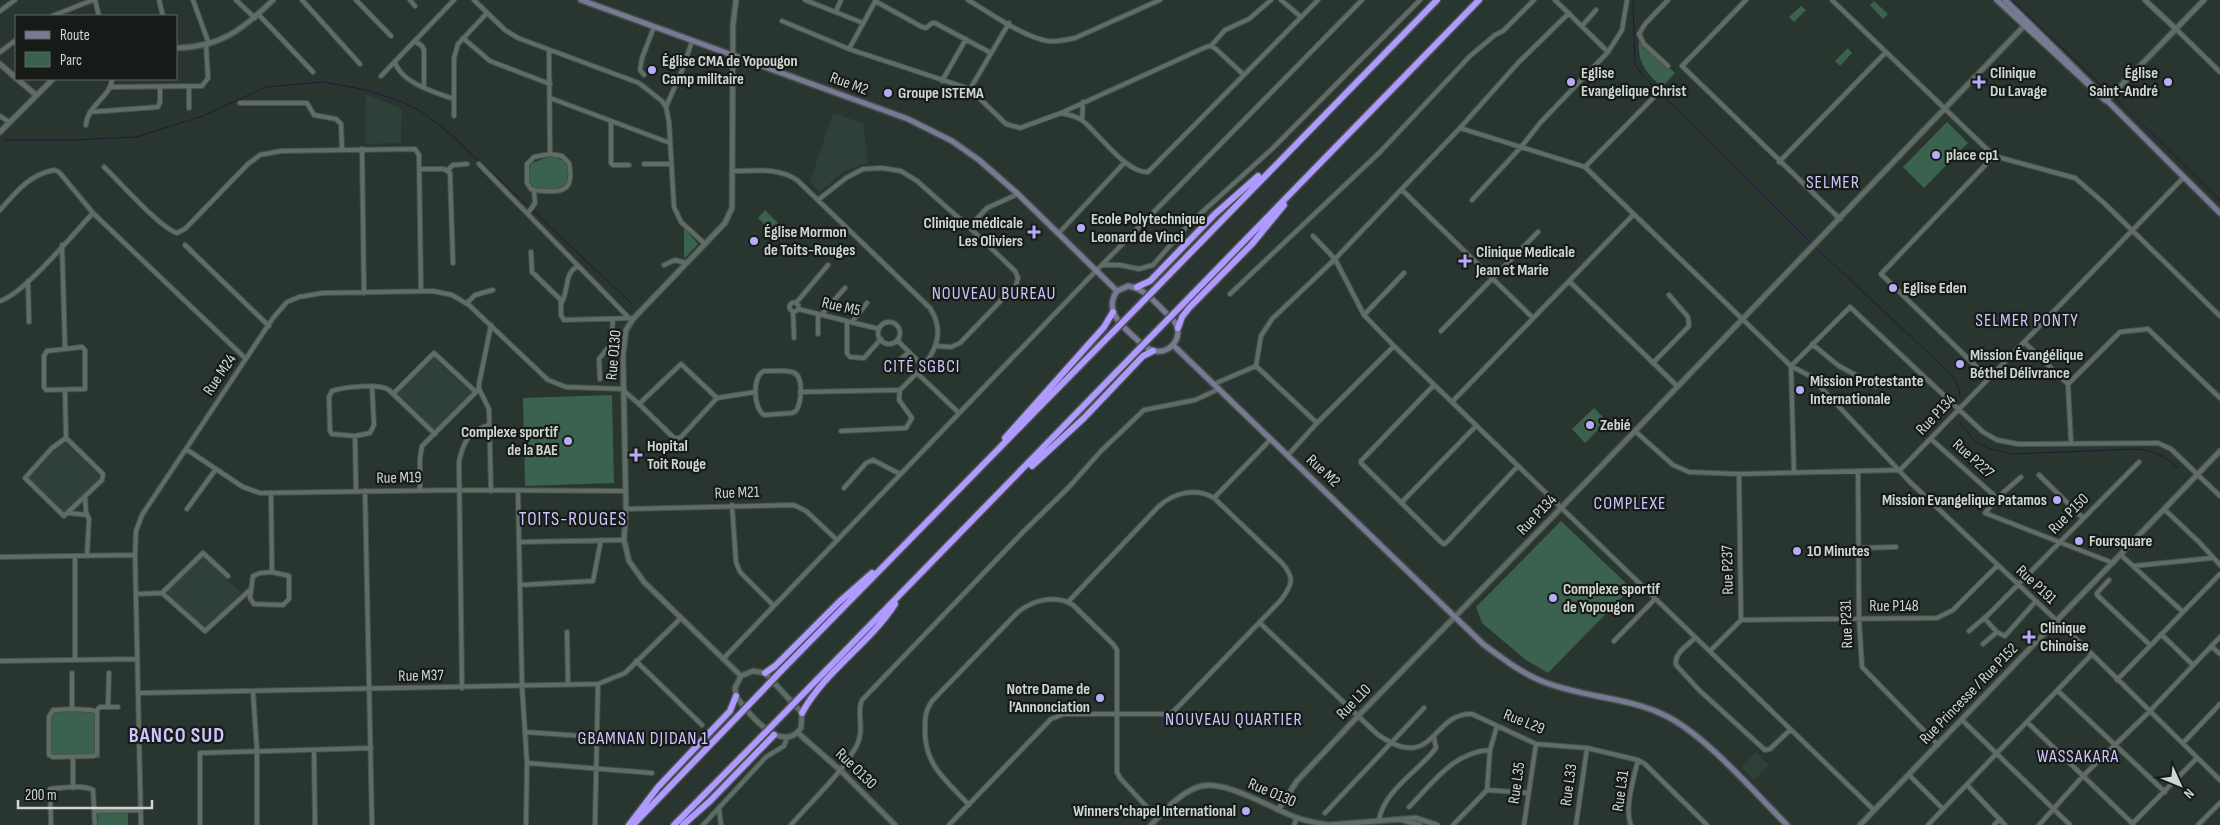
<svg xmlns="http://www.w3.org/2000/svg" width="2220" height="825" viewBox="0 0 2220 825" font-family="'Sofia Sans Condensed',sans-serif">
	<rect width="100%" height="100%" fill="#29352f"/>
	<!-- built -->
	<path fill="#2e4037" d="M366 94 402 109 401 143 365 144Z
		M833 113 863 123 868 163 844 171 820 192 810 182Z
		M433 357 472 393 434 432 395 395Z
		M63 441 97 473 100 478 64 515 28 482 27 476 58 443Z
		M202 555 241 593 204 631 164 593Z
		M1756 752 1769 765 1754 780 1741 767Z"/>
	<!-- green -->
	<path fill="#3b624f" d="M1874 1 1888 14 1883 19 1870 5Z
		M1801 6 1806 10 1794 22 1789 17Z
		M1639 41 1675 73 1662 87C1646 73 1637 62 1639 41Z
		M1848 48 1852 53 1840 66 1835 61Z
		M1947 122 1968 143 1924 188 1903 167Z
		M551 156 565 161C576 192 559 192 535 189 527 180 527 174 532 163Z
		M765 210 778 223 771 230 758 218Z
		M684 228 698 244 684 259Z
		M612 395 614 483 525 486 523 398Z
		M1594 408 1607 421 1585 443 1572 429Z
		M1561 521 1631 588 1548 673 1526 660 1482 623 1476 607Z
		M51 709H100V758H51Z
		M128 810V825H98V812Z"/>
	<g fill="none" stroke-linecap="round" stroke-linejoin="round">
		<!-- stream -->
		<path stroke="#22183e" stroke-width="1" d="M1634 0 1633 5 1635 64 1643 76 1811 243
			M2012 0 2110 94
			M2113 96 2220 200
			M6 140H73L136 137 203 116 266 87 323 82 367 90 400 101 422 112 449 133 529 207
			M532 210 632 304
			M1814 246 1952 375 1959 389 1960 396
			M1960 423 1975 441 1991 449 2011 454 2137 449C2154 451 2164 456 2177 467"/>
		<defs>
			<path id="minor" d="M95 0 99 16
				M159 0 163 16
				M193 0 209 44
				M236 0 255 18
				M302 0 360 64
				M356 0 391 36
				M410 0 415 6
				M474 0 505 30 518 38 639 83 662 101 666 107 669 122 674 207 681 222 705 244
				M805 0 863 23
				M968 0C990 13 1023 37 1048 41 1057 42 1066 40 1075 38L1160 0
				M1281 0 1301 17
				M1555 0 1608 52
				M1668 0 1645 24 1639 34 1644 44 1668 66
				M1746 0 1682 66 1840 219
				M1832 0 1994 156 2075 178 2104 203 2220 316
				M875 1 922 27 926 28 932 23H935L991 53
				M0 11 15 0
				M836 11 841 0
				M258 14 313 72
				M52 16 93 0
				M782 21 849 49 970 89 1006 124 1020 128 1061 113 1206 47 1211 46 1216 49 1244 75
				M1582 26 1596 10
				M2176 29 2220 72
				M463 38 490 61 550 84
				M415 41 422 46 424 50V87
				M1211 46 1225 30 1249 19 1271 0
				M849 49 876 0
				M549 50 550 154
				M0 52 16 40
				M395 61C399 82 436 93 454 99
				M644 75 640 70 642 58 654 27
				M381 76 454 0
				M942 81 966 39
				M112 87 202 86 208 78 206 45
				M970 89 1009 23
				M550 98 670 143
				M240 103H307L314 115 336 119 341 124 342 150
				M666 107 683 68 692 41
				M189 108V87
				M90 112 158 107 160 102V87
				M1061 113C1069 115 1077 116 1083 121 1099 134 1127 174 1148 172L1318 0
				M0 116 9 122
				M454 116V58L458 44 487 13
				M1082 120 1083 102
				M611 121V163L613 165H629
				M86 125C87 105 111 97 112 79
				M1460 128 1585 167 1791 366 1810 376 1910 482 2092 654 2220 780
				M362 149 364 293
				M550 154 562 156 569 163C573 184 569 193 546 191 541 191 536 191 531 189L527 183V164L534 157Z
				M1779 162 1886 52
				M479 164 629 318
				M644 164H671
				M104 167C120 182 159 227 177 233L185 229 248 164 260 155 281 151 415 149 419 155 421 291
				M1585 167 1654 97
				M420 169H444L450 173 453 263
				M448 170 453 165 467 164
				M734 171C756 171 778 167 797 180L930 308C952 342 923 367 900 390L800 392
				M1402 190 1533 318
				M818 200 846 178 863 169 882 168 901 171 917 181 969 227 1015 271 1018 278 1016 285 960 343 951 347 937 346
				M1472 200 1522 146 1540 123 1608 52 1622 30 1627 0
				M0 210C17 191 29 175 54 170L59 172 93 213 246 359
				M528 213 535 203 534 191
				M969 227 987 208 1018 194
				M1058 234 1125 162
				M1313 236 1335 259 1364 315 1394 346 1874 810
				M62 245 65 348
				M185 245 269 326
				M531 252 532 272 561 300V315L564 320 631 318
				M664 265 675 260 686 263
				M1103 265H1120L1139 269 1153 265 1190 223 1272 149 1420 0
				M28 281 29 322
				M1570 282 1677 386
				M1230 294 1381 151 1470 56 1495 35 1503 31 1534 0
				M0 301C25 293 73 234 93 213
				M562 302C569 289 564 273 578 266
				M789.5 307a4.5 4.5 0 1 1 9 0a4.5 4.5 0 1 1-9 0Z
				M467 303 475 295 493 290
				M796 303 828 265
				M798 309 879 329
				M793 312 794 338
				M821 315 845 288
				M1364 315 1404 273
				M847 321V353L850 357 864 358 881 339
				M852 322 867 303
				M878 333a11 11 0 1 1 22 0a11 11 0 1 1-22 0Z
				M1441 331 1538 232
				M818 334V314
				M898 341 923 366
				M2024 342 2068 384
				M1812 344 1839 366 1876 386
				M82 347 85 350V389L46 390 44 387V356L47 351Z
				M1653 363 1689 326 1688 317 1669 295
				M681 364 717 398 681 437 675 439 639 404Z
				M895 364 909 352
				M1256 366 1261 336 1272 319 1335 259 1460 128 1518 63 1569 13
				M1256 366 1317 423
				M764 371C772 371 784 370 792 372 805 375 801 403 796 411L792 413 764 415C753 408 752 376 764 371Z
				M917 373 959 413
				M1988 378 1881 274 1994 156
				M600 379 599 359 611 344 613 319
				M1214 384 1256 366
				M1434 385 1361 461V463L1441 542 1444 544 1446 543 1518 466
				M372 386 374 425 370 433 355 436 332 434 330 431 329 397 332 391C343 387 380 383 389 390L435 434
				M65 391 66 438 103 474 102 480 64 516 25 478 52 448 66 438
				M624 391 639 404
				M393 394 434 353 476 392
				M717 398 755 392
				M1452 402 1633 215
				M841 431 906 428 912 418 899 400 900 390
				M1635 431 1673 465 1689 472 1739 474 1900 470 2184 177
				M355 436 356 491
				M1931 439 1997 498
				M2071 442 2068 384 2120 332 2148 329 2220 398
				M186 449 243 487 260 493 459 490 625 491
				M1288 455 1317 423 1394 346
				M1858 471 1859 619 1862 667 1938 745
				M1794 473 1791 366 1850 307 1983 432 1997 440 2018 444 2158 443 2171 449 2220 496
				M2039 475 2083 518
				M2021 477 1997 498 1985 513 2113 563
				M844 488 866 463 873 460 900 474
				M365 491 372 825
				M420 491V458L422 446 479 389
				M491 491 489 409 479 389V384L491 325
				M518 491 522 686 527 763 526 825
				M271 494 272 572
				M85 496 86 512 89 519 87 556
				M1214 498 1271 439
				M1401 503 1476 426
				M732 505 736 562 740 572 774 606
				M187 509 216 469
				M626 509 794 505 806 511 837 540
				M2164 509 2199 542 2220 565
				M69 513 87 515
				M519 542 624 540
				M1859 548 1896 547
				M2121 555 2183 612
				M0 557 135 555
				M2133 566 2212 558
				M272 572 289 576V599L283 605 254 604 250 598 253 576 260 573Z
				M2109 580 2097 593V595L2150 645
				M520 585 593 581 601 540
				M162 593 203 553 228 576
				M136 594 162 593 205 631 251 589
				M1984 618 1997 632 2005 636 2035 602
				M1741 620 1937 618 1953 610 1997 566
				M1260 623 1377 734C1435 775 1431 712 1472 714L1536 744 1587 748 1638 760 1645 764 1707 825
				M1969 631 1989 614 2139 462
				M567 632 568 685
				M2161 634 2193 665
				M1695 638C1687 646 1674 653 1676 665L1699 690 1765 750 1770 749 1790 730
				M1614 641 1655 599
				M1983 644 1997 632
				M2211 646 2220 654
				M1710 651 1741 620 1739 474
				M723 659 1090 277 1362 0
				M75 660V556
				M0 661 137 659
				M636 661 702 725
				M72 673V709L53 710 49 717V755L53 757 94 756 97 753V712L91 710 72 709
				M2117 680 2220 574
				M462 688 459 462C463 442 469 431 489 425
				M2058 691 2165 792
				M253 692 257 751V825
				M139 693 598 684 625 673 680 619
				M108 707 109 673
				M96 711 100 707H118
				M1962 720 2070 825
				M2027 722 2133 824
				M525 732 598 737
				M2183 743 2220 704
				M314 750 315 825
				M73 757V788
				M527 763 652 773
				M1909 775 1943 809
				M1967 785 2005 825
				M1487 790 1490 750 1497 726
				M969 805C947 781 924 765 925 730 925 718 925 711 932 701L1018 612C1033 600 1056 594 1073 605L1113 644 1117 650V772L1120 778 1157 818
				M1409 807C1433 783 1453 752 1490 750
				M719 809 721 825
				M96 811 141 810
				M1325 813 1424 708
				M1379 820C1384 790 1419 771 1436 748L1434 737
				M2132 824 2197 758
				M51 825 50 789C61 788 83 784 93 790L95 825
				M141 825 135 555 136 531 142 515 273 318 287 302 299 297 323 293 433 291 452 295 469 305 548 380 566 387 624 389
				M200 825V753L371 748
				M595 825 598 684
				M703 825 766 757 784 746 787 738
				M791 825C813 799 841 775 857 745 865 729 856 713 862 700L1024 531 1069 487 1101 451 1144 410 1195 400 1219 389
				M949 825 1051 719 1064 714H1169L1174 711 1281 600C1293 584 1295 577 1281 562L1214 498C1195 487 1173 493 1158 507L1068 602
				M1294 825 1297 818
				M1453 825 1487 790 1528 793
				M1524 825 1536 744
				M1576 825 1587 748
				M1631 825C1624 809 1634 777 1638 760
				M1928 825 2092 654
				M1994 825 2000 819
				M2039 825 2083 776 2149 712 2220 637
				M2198 825 2220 803"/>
			<path id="tertiary" d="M736 0 733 25 732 208 725 223 633 319 626 330 623 355 626 509 624 540 629 561 644 582 741 676
				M2145 0 2176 29
				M176 48C221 47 242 30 273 0
				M0 64 16 78
				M17 79 36 95
				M2106 101 2204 0
				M0 132 53 79
				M753 671 765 673 802 713 801 728C782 756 747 712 736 696L735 688 741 676Z
				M798 733 840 770 895 825
				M1278 810 1297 781 1359 715 1561 508 2024 26
				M1402 820 1420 825
				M1151 825C1164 811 1180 793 1198 787 1223 778 1271 808 1295 817 1306 821 1317 823 1328 825L1416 818 1437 825
				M1860 825 2220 451"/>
			<path id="secondary" d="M581 0 908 119 952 141 979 160 1018 194 1117 291
				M1997 0 2105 100
				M2005 0C2078 70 2148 142 2220 213
				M1128 286C1145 289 1154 301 1165 312 1170 316 1176 321 1177 327 1181 340 1169 353 1156 351 1146 350 1140 342 1133 336 1120 324 1104 310 1117 291Z
				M1173 345 1483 644C1502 658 1521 673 1544 682 1582 697 1625 697 1662 714 1703 732 1754 792 1787 825"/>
			<path id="motorway" d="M1137 287 1150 281 1215 214 1258 176
				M1157 287 1437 0
				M1179 308 1479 0
				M1178 328 1182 317 1189 308 1252 244 1284 205
				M1005 438 1104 327 1113 312
				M1032 466 1084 418 1143 356 1153 351
				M781 671 1113 332
				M765 673 775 666 839 602 872 573
				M804 693 1135 353
				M802 713C824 672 869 644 895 604
				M629 825 658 787 730 711 736 696
				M633 825 738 716
				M674 825 760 738
				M683 825 710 801 774 735"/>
		</defs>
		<!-- minor casing -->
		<use href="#minor" stroke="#47504b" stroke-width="6"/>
		<!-- tertiary casing -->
		<use href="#tertiary" stroke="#47504b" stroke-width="7"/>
		<!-- secondary casing -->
		<use href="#secondary" stroke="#47504b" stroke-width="8"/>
		<!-- motorway casing -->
		<use href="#motorway" stroke="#47504b" stroke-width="9"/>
		<!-- minor -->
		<use href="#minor" stroke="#606d66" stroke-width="4"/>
		<!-- tertiary -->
		<use href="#tertiary" stroke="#606d66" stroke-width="4.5"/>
		<!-- secondary -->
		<use href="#secondary" stroke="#787a94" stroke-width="5"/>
		<!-- motorway -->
		<use href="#motorway" stroke="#af9aff" stroke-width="6"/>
		<defs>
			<path id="motorway-bridge" d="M1113 332 1157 287
				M1135 353 1179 308
				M738 716 781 671
				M760 738 804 693"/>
		</defs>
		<!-- motorway-bridge casing -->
		<use href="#motorway-bridge" stroke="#47504b" stroke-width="9" stroke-linecap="butt"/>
		<!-- motorway-bridge -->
		<use href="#motorway-bridge" stroke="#af9aff" stroke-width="6"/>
	</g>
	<!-- markers -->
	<g fill="#b9abf7" stroke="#161b18" stroke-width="2">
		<circle cx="652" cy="70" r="5"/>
		<circle cx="1571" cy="82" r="5"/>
		<path d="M1976.5 74.5h5v5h5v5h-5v5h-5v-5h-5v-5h5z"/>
		<circle cx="2168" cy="82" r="5"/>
		<circle cx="888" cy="93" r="5"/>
		<circle cx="1936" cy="155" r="5"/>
		<circle cx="1081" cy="228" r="5"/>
		<path d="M1031.5 224.5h5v5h5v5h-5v5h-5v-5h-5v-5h5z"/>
		<circle cx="754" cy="241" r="5"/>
		<path d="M1462.5 253.5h5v5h5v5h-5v5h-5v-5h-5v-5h5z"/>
		<circle cx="1893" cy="288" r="5"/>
		<circle cx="1960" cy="364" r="5"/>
		<circle cx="1800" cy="390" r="5"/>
		<circle cx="1590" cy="425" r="5"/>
		<circle cx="568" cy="441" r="5"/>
		<path d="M633.5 447.5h5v5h5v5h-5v5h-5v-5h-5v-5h5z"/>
		<circle cx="2057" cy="500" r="5"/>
		<circle cx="2079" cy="541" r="5"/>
		<circle cx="1797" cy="551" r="5"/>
		<circle cx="1553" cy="598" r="5"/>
		<path d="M2026.5 629.5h5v5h5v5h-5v5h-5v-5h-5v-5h5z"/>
		<circle cx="1100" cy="698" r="5"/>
		<circle cx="1246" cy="811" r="5"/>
	</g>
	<g text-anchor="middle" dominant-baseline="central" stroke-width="4.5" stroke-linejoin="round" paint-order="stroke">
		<!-- poi labels -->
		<g font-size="16" font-weight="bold" fill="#cfd6d2" stroke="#161b18" text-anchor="start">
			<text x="662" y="61">Église CMA de Yopougon<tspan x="662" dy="18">Camp militaire</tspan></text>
			<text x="1581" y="73">Eglise<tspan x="1581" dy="18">Evangelique Christ</tspan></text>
			<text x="1990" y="73">Clinique<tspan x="1990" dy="18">Du Lavage</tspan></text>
			<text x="2158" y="73" text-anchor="end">Église<tspan x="2158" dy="18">Saint-André</tspan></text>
			<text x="898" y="93">Groupe ISTEMA</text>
			<text x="1946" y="155">place cp1</text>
			<text x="1091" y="219">Ecole Polytechnique<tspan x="1091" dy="18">Leonard de Vinci</tspan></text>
			<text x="1023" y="223" text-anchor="end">Clinique médicale<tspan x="1023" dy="18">Les Oliviers</tspan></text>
			<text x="764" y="232">Église Mormon<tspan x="764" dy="18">de Toits-Rouges</tspan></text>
			<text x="1476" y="252">Clinique Medicale<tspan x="1476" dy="18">Jean et Marie</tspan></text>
			<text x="1903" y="288">Eglise Eden</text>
			<text x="1970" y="355">Mission Évangélique<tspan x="1970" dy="18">Béthel Délivrance</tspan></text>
			<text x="1810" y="381">Mission Protestante<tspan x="1810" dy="18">Internationale</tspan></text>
			<text x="1600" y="425">Zebié</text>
			<text x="558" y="432" text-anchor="end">Complexe sportif<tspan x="558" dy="18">de la BAE</tspan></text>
			<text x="647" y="446">Hopital<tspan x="647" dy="18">Toit Rouge</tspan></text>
			<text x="2047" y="500" text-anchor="end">Mission Evangelique Patamos</text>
			<text x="2089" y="541">Foursquare</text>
			<text x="1807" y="551">1O Minutes</text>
			<text x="1563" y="589">Complexe sportif<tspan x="1563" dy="18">de Yopougon</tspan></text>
			<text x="2040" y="628">Clinique<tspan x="2040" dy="18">Chinoise</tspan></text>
			<text x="1090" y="689" text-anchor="end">Notre Dame de<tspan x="1090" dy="18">l’Annonciation</tspan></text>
			<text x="1236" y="811" text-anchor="end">Winners'chapel International</text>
		</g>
		<!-- street labels -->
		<g font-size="16" fill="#cfd6d2" stroke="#161b18">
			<text transform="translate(849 84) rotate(20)">Rue M2</text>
			<text transform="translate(841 307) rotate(13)">Rue M5</text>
			<text transform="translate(614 355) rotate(-85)">Rue O130</text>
			<text transform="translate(220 375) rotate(-56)">Rue M24</text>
			<text transform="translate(1936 415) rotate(-46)">Rue P134</text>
			<text transform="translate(1973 459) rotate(42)">Rue P227</text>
			<text transform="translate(1323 471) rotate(43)">Rue M2</text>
			<text transform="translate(399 478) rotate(-1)">Rue M19</text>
			<text transform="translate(737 493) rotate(-2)">Rue M21</text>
			<text transform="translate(2069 514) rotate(-45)">Rue P150</text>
			<text transform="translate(1537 515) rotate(-46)">Rue P134</text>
			<text transform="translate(1728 570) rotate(-91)">Rue P237</text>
			<text transform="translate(2036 585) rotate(43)">Rue P191</text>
			<text x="1894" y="606">Rue P148</text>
			<text transform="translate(1847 624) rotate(-92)">Rue P231</text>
			<text transform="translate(421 676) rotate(-1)">Rue M37</text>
			<text transform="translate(1969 694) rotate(-46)">Rue Princesse / Rue P152</text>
			<text transform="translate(1354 702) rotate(-46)">Rue L10</text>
			<text transform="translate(1524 722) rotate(22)">Rue L29</text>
			<text transform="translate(856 769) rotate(44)">Rue O130</text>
			<text transform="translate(1517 783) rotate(-82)">Rue L35</text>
			<text transform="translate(1569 785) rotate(-82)">Rue L33</text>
			<text transform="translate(1621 791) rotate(-82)">Rue L31</text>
			<text transform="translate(1272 793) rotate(23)">Rue O130</text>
		</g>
		<!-- neighbourhood labels -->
		<g font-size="18" letter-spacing="1" fill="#cec5fe" stroke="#161b18">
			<text x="1833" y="182">SELMER</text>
			<text x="994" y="293">NOUVEAU BUREAU</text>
			<text x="2027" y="320">SELMER PONTY</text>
			<text x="922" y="366">CITÉ SGBCI</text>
			<text x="1630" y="503">COMPLEXE</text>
			<text x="1234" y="719">NOUVEAU QUARTIER</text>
			<text x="643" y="738">GBAMNAN DJIDAN 1</text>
			<text x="2078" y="756">WASSAKARA</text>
		</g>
		<!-- quarter labels -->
		<g font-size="19" letter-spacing="1" fill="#cec5fe" stroke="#161b18">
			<text x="573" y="519">TOITS-ROUGES</text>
		</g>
		<!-- district labels -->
		<g font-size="21" font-weight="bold" letter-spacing="1" fill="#cec5fe" stroke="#161b18">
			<text x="177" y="735">BANCO SUD</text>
		</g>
	</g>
	<!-- legend -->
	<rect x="15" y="15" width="162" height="65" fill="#161b18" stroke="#606662"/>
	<rect x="25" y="31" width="25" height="8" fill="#787a94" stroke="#606662"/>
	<text x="60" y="40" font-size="15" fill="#cfd6d2">Route</text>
	<rect x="25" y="52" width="25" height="15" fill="#3b624f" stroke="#606662"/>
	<text x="60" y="65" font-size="15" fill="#cfd6d2">Parc</text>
	<!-- north arrow -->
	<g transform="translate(2180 785) rotate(134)" stroke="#161b18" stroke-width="4" paint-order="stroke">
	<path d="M0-4L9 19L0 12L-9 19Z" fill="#cfd6d2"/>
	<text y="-8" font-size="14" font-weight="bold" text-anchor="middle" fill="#cfd6d2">N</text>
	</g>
	<!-- scale -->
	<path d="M18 800v8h134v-8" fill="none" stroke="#cfd6d2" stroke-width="2.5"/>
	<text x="25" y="800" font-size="15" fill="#cfd6d2" stroke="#161b18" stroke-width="4" paint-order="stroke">200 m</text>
</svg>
